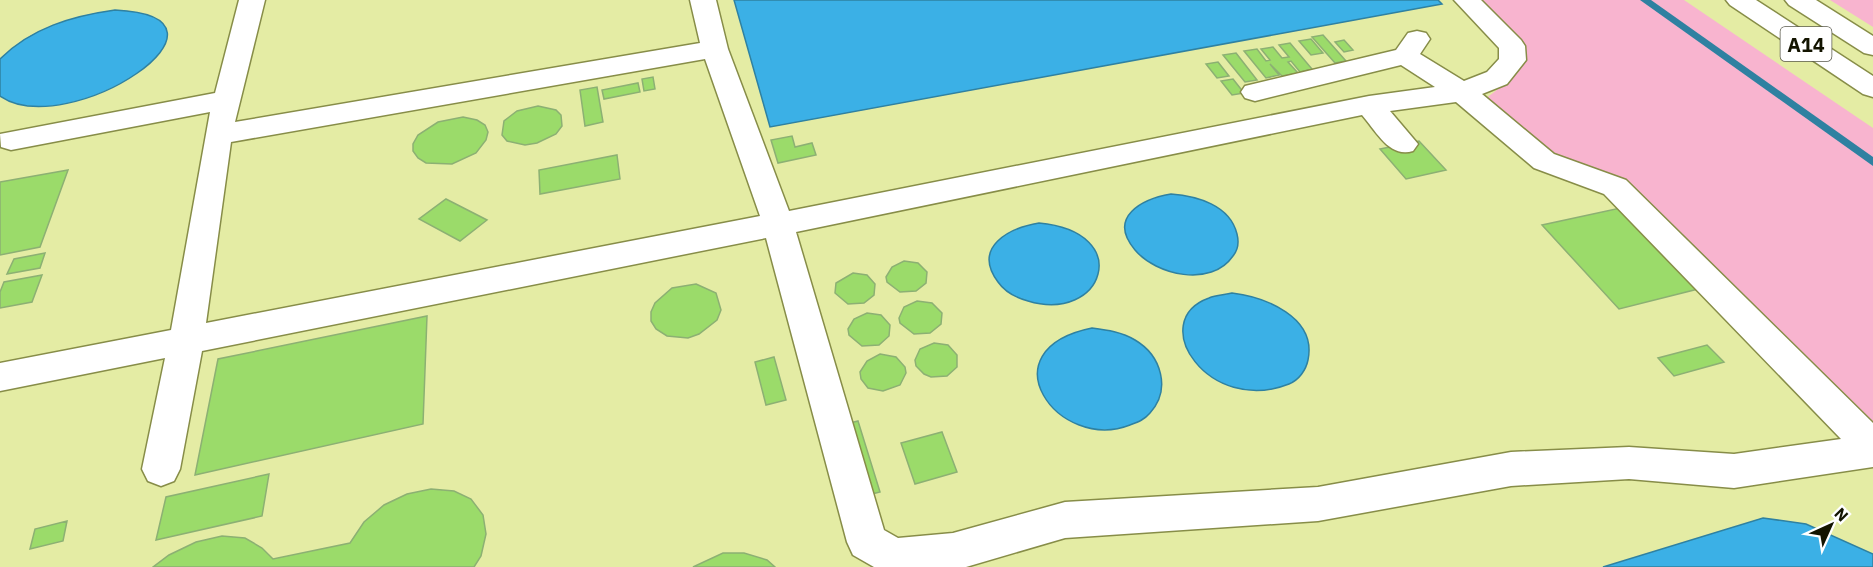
<svg xmlns="http://www.w3.org/2000/svg" width="1873" height="567" viewBox="0 0 1873 567" font-family="'IBM Plex Sans',sans-serif">
	<rect width="100%" height="100%" fill="#e4eca4"/>
	<!-- green -->
	<path fill="#f8b4cf" d="M1477 0H1684L1873 128V443L1619 182 1531 144 1485 99 1506 83 1524 63 1519 38Z
		M1830 0H1873V27Z"/>
	<!-- water -->
	<path fill="#3bb0e6" stroke="#2f81a1" stroke-width="1.5" d="M734 0H1438L1442 4 770 127Z
		M115 10C259 17 68 143 0 96V59C31 28 72 16 115 10Z
		M1171 194C1197 196 1230 205 1237 234 1239 242 1238 250 1233 256 1211 288 1156 275 1135 250 1107 217 1142 199 1171 194Z
		M1039 223C1136 232 1103 324 1028 301 1017 298 1005 292 998 282 972 247 1009 228 1039 223Z
		M1232 293C1265 297 1317 317 1308 360 1306 370 1299 380 1289 384 1209 416 1145 321 1209 298 1216 295 1225 295 1232 293Z
		M1092 328C1107 330 1122 332 1135 340 1162 356 1171 390 1150 413 1144 420 1138 422 1130 425 1058 453 984 350 1092 328Z
		M1763 518 1806 524 1873 554V567H1603Z"/>
	<g fill="none" stroke-linecap="round" stroke-linejoin="round">
		<!-- stream -->
		<path fill="#2f81a1" fill-rule="evenodd" d="M1640 0H1651L1873 157V166Z"/>
	</g>
	<!-- building -->
	<path fill="#9bdb6a" stroke="#8cb073" stroke-width="1.5" d="M1323 35 1346 61 1335 63 1312 37Z
		M1311 39 1323 53 1311 55 1299 41Z
		M1344 40 1353 50 1344 52 1335 42Z
		M1290 43 1312 69 1300 72 1291 61 1288 62 1298 73 1282 76 1270 64 1279 75 1266 78 1244 51 1257 49 1266 61 1270 60 1261 49 1273 47 1282 58 1289 57 1279 45Z
		M1236 53 1257 80 1245 82 1223 55Z
		M1218 62 1229 76 1217 78 1206 64Z
		M653 77 655 89 644 91 642 79Z
		M1233 79 1244 93 1232 95 1221 81Z
		M638 83 640 92 604 99 602 90Z
		M597 87 603 122 585 126 580 90Z
		M538 106 556 110 561 115 562 126 556 134 537 143 525 145 507 141 502 135 504 121 517 111Z
		M463 117 477 120 485 125 488 132 486 140 476 153 452 164 426 163 418 158 413 151V144L418 135 438 122Z
		M792 136 795 147 812 143 816 155 778 163 771 140Z
		M1419 141 1446 170 1406 179 1380 149Z
		M617 155 620 179 540 194 539 170Z
		M68 170 40 247 0 255V182Z
		M446 199 487 220 460 241 419 219Z
		M1625 207 1706 287 1619 309 1542 225Z
		M45 253 40 268 7 274 14 259Z
		M904 261 918 263 927 272 926 283 916 291 900 292 887 282 886 277 892 267Z
		M853 273 867 275 875 284 874 295 864 303 848 304 835 293 836 283Z
		M42 275 32 302 0 308V292L4 282Z
		M696 284 716 293 721 310 717 320 699 334 688 338 667 336 656 329 651 321V312L655 303 672 288Z
		M917 301 932 303 942 313 941 324 930 333 914 334 900 323 899 318 904 307Z
		M867 313 881 315 890 325 889 336 879 345 862 346 849 335 848 329 854 319Z
		M427 316 423 424 195 475 218 359Z
		M934 343 948 345 957 355V367L947 376 931 377 924 374 916 366 915 360 920 349Z
		M1707 345 1724 362 1674 376 1658 358Z
		M880 354 896 357 905 367 906 373 900 385 883 391 868 388 861 379 860 372 867 361Z
		M774 357 786 400 766 405 755 362Z
		M858 421 880 492 856 498 835 427Z
		M942 432 957 472 915 484 901 443Z
		M269 474 262 516 156 540 166 497Z
		M431 489 454 491 471 499 483 515 486 534 481 556 474 567H153L169 555 196 542 222 536 245 538 262 548 273 559 350 543 364 522 384 505 407 494Z
		M67 521 63 541 30 549 35 529Z
		M723 553H744L767 560 775 567H693Z"/>
	<g fill="none" stroke-linecap="round" stroke-linejoin="round">
		<defs>
			<path id="minor" d="M239 0H265L235 122 700 43 690 0H716L728 49 789 211 1369 96 1435 87 1401 65 1255 101 1245 98 1241 92 1245 86 1396 50 1408 33 1417 31 1426 33 1430 39 1420 54 1464 81 1487 72 1499 59V48L1454 0H1481L1521 40 1525 46 1526 60 1507 84 1482 94 1554 154 1626 180 1873 423V467L1734 488 1629 479 1511 486 1318 521 1065 538 966 567H874L853 555 847 542 766 238 202 351 180 469 174 481 161 486 148 481 142 469 165 358 0 391V363L171 330 210 112 11 150 1 147 0 134 215 93ZM705 59 760 216 206 323 231 142ZM1456 102 1534 168 1604 194 1841 439 1734 454 1629 447 1511 452 1318 487 1065 502 953 533 898 538 884 530 796 232 1362 115C1377 132 1389 158 1413 151L1418 144 1390 111Z"/>
			<path id="highway" d="M1726 0H1756L1873 76V97L1863 94 1730 5Z
				M1785 0H1816L1873 36V55L1864 53 1789 5Z"/>
		</defs>
		<!-- minor casing -->
		<use href="#minor" stroke="#878d48" stroke-width="3"/>
		<!-- highway casing -->
		<use href="#highway" stroke="#878d48" stroke-width="3"/>
		<!-- minor -->
		<use href="#minor" fill="#fff" fill-rule="evenodd"/>
		<!-- highway -->
		<use href="#highway" fill="#fff" fill-rule="evenodd"/>
	</g>
	<g text-anchor="middle" dominant-baseline="central" stroke-width="4.5" stroke-linejoin="round" paint-order="stroke">
		<!-- shield labels -->
		<rect fill="#fff" stroke="#5a5a4c" stroke-width="1.5" x="1780.5" y="27" width="51" height="34" rx="4.5"/>
		<g font-size="20" font-weight="bold" fill="#131400">
			<text x="1806" y="44">A14</text>
		</g>
	</g>
	<!-- north arrow -->
	<g transform="translate(1831 525) rotate(45)" stroke="#ffffff" stroke-width="4.5" paint-order="stroke">
	<path d="M0-4.5L10 22L0 15L-10 22Z" fill="#131400"/>
	<text y="-9" font-size="16" font-weight="bold" text-anchor="middle" fill="#131400">N</text>
	</g>
</svg>
